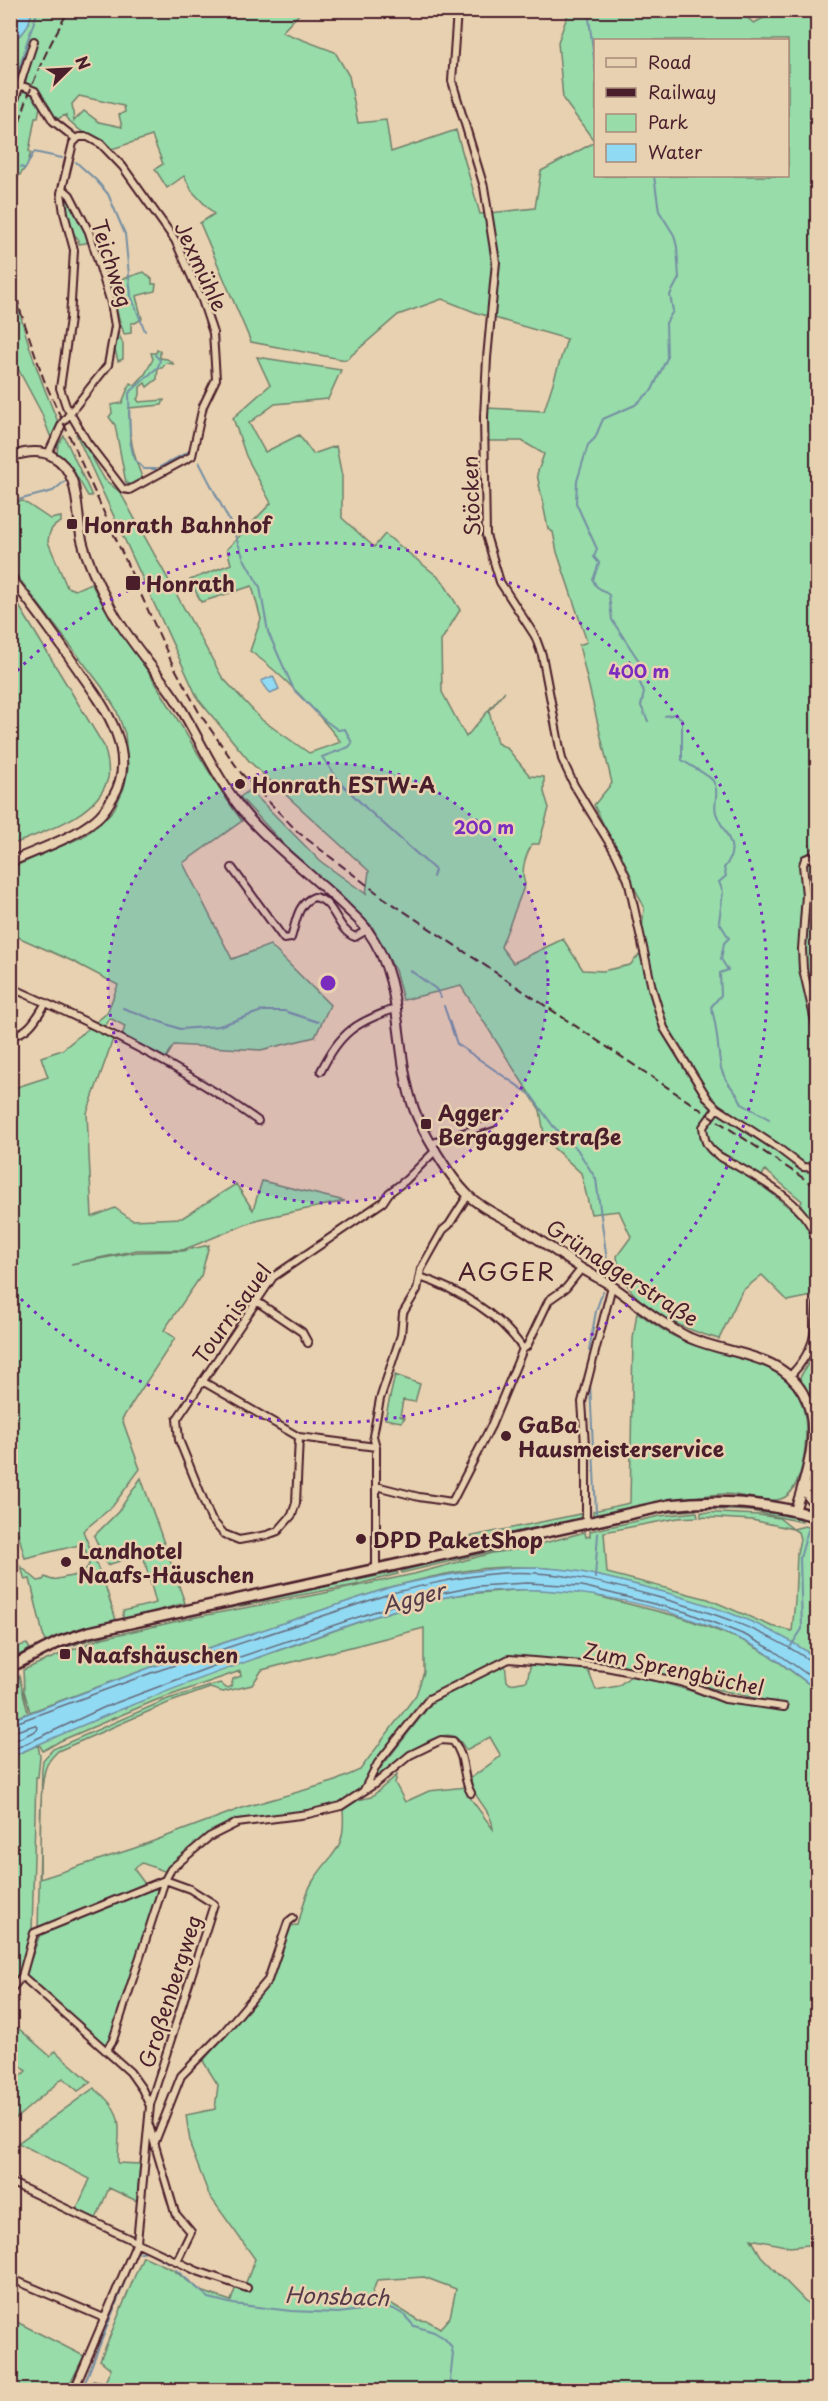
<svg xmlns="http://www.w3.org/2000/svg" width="828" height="2401" viewBox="0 0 828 2401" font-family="'Playpen Sans',sans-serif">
	<rect width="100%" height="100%" fill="#e8d1b0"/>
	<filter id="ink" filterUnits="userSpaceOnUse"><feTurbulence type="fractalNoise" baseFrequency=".0167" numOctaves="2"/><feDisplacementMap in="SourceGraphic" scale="12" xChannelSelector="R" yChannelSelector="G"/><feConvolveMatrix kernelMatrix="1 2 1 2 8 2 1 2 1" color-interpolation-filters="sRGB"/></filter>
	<g filter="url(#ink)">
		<!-- green -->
		<path fill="#97dca9" stroke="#707e6a" stroke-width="1.5" fill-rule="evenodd" d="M32 11H302L282 32 335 52 349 76 358 123 386 120 391 152 456 130 480 214 535 208 541 171 595 142 563 99 558 42 569 11H738L754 23 769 15 767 11H817V853L810 846 818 900 817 1315 812 1296 788 1301 762 1275 742 1291 719 1339C679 1328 621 1304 617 1256L631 1237 619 1211 591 1214 581 1173 545 1140 540 1110 461 986 403 1000 395 970 372 926 302 864 240 797 250 790 320 861 366 894 369 871 250 762 198 699 76 434 78 433 105 480 120 492 222 677 262 720 309 753 341 742C314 709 285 676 250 651L261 619 252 586 201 602 190 580 231 564 227 549 271 503 246 456 233 418 270 385 257 357 341 370 328 399 275 404 249 423 265 452 299 435 313 454 336 446 342 476V518L374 547 385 534 442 580 460 610 441 641 442 692 466 737 505 691 489 711 497 743 507 748 530 776 544 777V792L549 808 539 844H532C526 855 520 871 525 884L501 947 513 963 563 939 583 970 603 971 630 965 640 954 644 907 594 805 612 783 579 645 587 642 557 552 553 532 548 529 537 474 544 454 522 441H485L487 408 544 411 567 339 477 313 442 299 398 315 346 360 251 342 200 223 214 214 192 191 184 176 167 188 155 169 163 164 152 136 112 149 101 140 81 131 66 118V115L57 119 45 103 40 106 38 118H35L29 151 31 152 27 166 18 177 17 193 11 192V39C23 35 29 23 32 11ZM596 40H788V176H596ZM79 96 124 106 125 112 119 115 122 127 99 122 84 111 74 121 72 104ZM765 1170 802 1201 797 1214 759 1183Z
			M64 195H67C74 207 84 228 88 241L86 243 79 244V240C68 229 63 209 64 195Z
			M11 269C19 323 37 372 58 422L51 438 41 412 17 367 11 372Z
			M144 272 152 279V284H156L155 291 136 296 142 319 135 323H131V333L124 334 112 297 117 295 114 288 110 289 109 283Z
			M117 330 123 344V359L118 361 114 346Z
			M157 350 160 351V358L167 359 174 364 166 363 162 368H158L157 379 147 387 145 383 140 387V395L137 399 139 402 164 400 162 405 129 408C128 434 133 456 143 480L135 486 126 483 115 425 109 417 112 413 111 405 122 403 130 383 135 385 145 374 153 359 151 353H156Z
			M64 436 92 496H88L72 468 57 453 58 444Z
			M23 501 50 519 61 517V522C52 526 49 531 48 542L67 587 75 590 91 583C109 619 135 650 156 684 185 730 210 778 242 821L183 863 232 959 270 945 330 1005 315 1037 261 1050 174 1045 166 1058 122 1036 125 1026 110 1018 102 1033 113 1039 87 1113 92 1217 115 1208 132 1220 182 1218 236 1184 253 1210 262 1181 345 1201 259 1219 183 1250H137L71 1264 137 1252 183 1251 209 1245 201 1276 164 1330 175 1338 122 1419 140 1469 112 1507 83 1531 106 1588 116 1620 45 1643 30 1579 25 1580 21 1567 38 1581 43 1580 45 1577 52 1580 82 1574 89 1565 86 1551 79 1545 25 1558 18 1533 11 1534V1081L14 1088 48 1077 41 1057 62 1050 107 1013 118 985 72 961 11 934V868L82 837 100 824 114 809 124 788 128 769 125 734 116 709 102 687 11 568 10 503Z
			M10 591 104 746C107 756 110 767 108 778 98 816 43 832 11 845Z
			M637 1312C654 1324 671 1337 691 1344 715 1353 758 1357 777 1372 790 1381 799 1393 803 1408 810 1428 805 1492 781 1499 766 1504 739 1493 723 1494 679 1497 636 1508 593 1517V1511L630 1503 633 1339Z
			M817 1348 818 1461 814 1462 816 1451 815 1408 799 1379Z
			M395 1375 420 1384 415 1402 403 1400 400 1416 405 1418 401 1422 385 1419Z
			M141 1478 185 1603 123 1620V1611L156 1603 143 1555 145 1553 107 1565 94 1536 118 1512Z
			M696 1507V1510L661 1513 588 1529V1526L660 1511Z
			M702 1507 755 1509 802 1519V1522L751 1511 702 1509Z
			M697 1512 698 1517 678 1518 604 1532 607 1573 708 1599 771 1626 792 1631 795 1601 797 1553 800 1539 798 1532 793 1529 752 1520 701 1517V1512L759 1515 779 1518 793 1529 805 1526 817 1530 815 1568 817 1659C768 1624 712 1606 655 1590 607 1577 561 1566 512 1567 471 1567 430 1577 391 1587L149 1668 30 1712 24 1691 23 1670 61 1654 63 1656 68 1654 67 1652 102 1638 196 1617 320 1594 414 1574 492 1553 526 1548 585 1532 586 1537 590 1536V1531L660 1516Z
			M580 1514 581 1520 458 1545V1539Z
			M523 1544 402 1573 401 1571 471 1553Z
			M397 1572 398 1574 355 1585 209 1612 113 1633 67 1647 85 1637 113 1630Z
			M527 1589 581 1592 684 1618 742 1640 769 1655 817 1690V2244L790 2247 751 2239 761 2256 817 2313V2390H88L93 2381 105 2382 111 2369 100 2360 143 2256 172 2269 201 2291 231 2301 235 2289 245 2285 255 2259 209 2195 191 2148 186 2115 215 2109 218 2085 203 2061 269 1983 290 1926 298 1925C302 1911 305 1893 313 1881 332 1851 346 1852 343 1810L358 1800 371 1797 397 1775 395 1783 405 1802 429 1791 466 1787 471 1799 493 1829C492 1809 471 1798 471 1778L501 1756 490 1737 466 1750C462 1744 460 1739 453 1736 431 1729 391 1768 375 1781L372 1779 434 1700 505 1663 507 1681 510 1684 527 1681 531 1662 587 1668 596 1690 618 1686 631 1676 664 1683 725 1701 785 1705 608 1664 517 1657 431 1697 376 1762 358 1792 341 1804 308 1812 239 1820 225 1825 206 1835 168 1869 164 1871 142 1863 134 1869 145 1884 38 1929 42 1769 43 1760 53 1749 168 1699 220 1683 226 1688 231 1687 233 1679 241 1676 240 1671 154 1701 60 1741 43 1751 39 1744C112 1707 190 1681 268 1654 325 1635 382 1611 441 1598 469 1592 498 1592 527 1589ZM424 1628V1672L416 1695 360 1770 333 1782 245 1807 135 1848 40 1879C41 1848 38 1799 45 1770 47 1762 52 1757 58 1751L168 1703 210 1688 223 1692 252 1685 262 1670ZM424 2277 456 2289 450 2317 440 2328 428 2321 418 2320 392 2304 370 2300 377 2280Z
			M27 1644 30 1649 11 1660V1648Z
			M19 1676 28 1713 11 1720V1682Z
			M38 1745 40 1756 38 1777H36L32 1933 20 1972 11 1985V1757Z
			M154 1887 158 1891 111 2039 107 2044 101 2043 25 1976 40 1934Z
			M10 2021 50 2056 55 2051 91 2082 78 2091 63 2078 13 2121 11 2118V2081L13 2083 26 2071 11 2055 12 2045Z
			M94 2088C127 2114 118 2125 118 2163L140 2164 137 2201 109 2188 96 2219 76 2210 90 2179 18 2143Z
			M11 2319 84 2356 67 2390H11Z"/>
		<!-- water -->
		<path fill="#91daf3" stroke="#758fa3" stroke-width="1.5" d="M10 11H32C29 25 26 35 11 39Z
			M273 676 279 689 270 693 261 681Z
			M536 1567C552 1569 570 1569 586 1573 658 1589 758 1613 817 1659V1690C793 1672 769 1652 742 1640 651 1598 539 1577 441 1598 384 1611 330 1632 276 1651 184 1684 99 1716 11 1757V1720L149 1668 391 1587C439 1575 486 1567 536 1567Z"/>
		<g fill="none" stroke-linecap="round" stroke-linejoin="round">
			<!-- shore -->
			<path stroke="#666a7b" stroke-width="1.5" d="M10 1725 151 1673 392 1593C425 1585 458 1577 491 1574 548 1568 603 1582 657 1597 711 1612 766 1630 812 1662L818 1663
				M10 1733 35 1725 38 1727 37 1730 10 1743
				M10 1751 105 1707 216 1665 406 1601 478 1586 527 1583 582 1586 686 1612 745 1635 773 1650 818 1682"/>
			<!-- stream -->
			<path stroke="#758fa3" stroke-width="2" d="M588 10 596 75
				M10 102 27 42 38 10
				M76 162 96 180 108 194 125 234 131 296 145 331
				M21 167 25 169 34 152 62 158
				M155 355 160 360 158 367 129 393 130 440 134 459 144 469H156
				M199 462 230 522 244 559 260 587 268 632 294 690 323 719 338 730 345 729 352 743 349 747 322 757 340 782 366 808 435 870 433 877
				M160 467 188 452
				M10 502 53 491 65 481
				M665 716 675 714 682 719V760C690 766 709 775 713 781 720 791 713 804 716 813 723 833 742 846 724 868L726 876 719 882 723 892 719 922 729 938 724 943 721 959 728 970 720 973 721 995 711 1007C718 1027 717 1047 721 1068 725 1085 738 1091 742 1104L769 1119
				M648 721 641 706 644 692 637 676 639 661 612 620 609 595 596 586 593 580 599 563 594 557 597 549 576 503 577 481 588 445 595 438 603 419 635 405 652 390 667 358 666 323 673 311 670 295 679 278 677 247 674 235 659 211 654 176
				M411 971 436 989 441 998
				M444 1006 457 1044 531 1095 553 1126 577 1149 596 1179 608 1268
				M123 1008 180 1029 219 1026 262 1011H284L318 1022
				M589 1351 596 1311 603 1291
				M590 1383 596 1513
				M816 1498 818 1482
				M595 1578 598 1533
				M791 1646 802 1629 800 1558 808 1530
				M176 2270 209 2298 233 2304 291 2311 338 2313 385 2307 394 2309 404 2315 414 2326 434 2332 444 2338 451 2346 453 2354 450 2380 458 2390
				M82 2390 136 2253 147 2251 167 2262"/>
			<defs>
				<path id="minor" d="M457 10 452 81 484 187 496 262 487 358 484 417 486 535 500 582 535 636 542 655 562 759 574 785 616 854 628 880 652 988 664 1028 708 1099 717 1108 778 1148 803 1167 818 1168
					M20 85 35 91 53 121 76 139
					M10 115 34 41
					M79 137H88L101 144 123 167 175 240 202 300 213 333 216 379 203 406 192 456 129 490 123 489 87 442 66 406 60 388 70 319 74 250 64 213 61 193 73 143Z
					M48 454 63 422 108 365 115 326 111 303 89 232 70 195 62 188
					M818 860 810 857 805 859 803 865 806 895 802 949 803 969 818 1034
					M232 868 284 939 291 938C296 923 297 903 314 897 335 900 336 930 355 937L367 930
					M10 987C96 1025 182 1066 258 1121
					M10 1036C30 1033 36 1018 46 1003
					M321 1071C340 1032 356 1022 397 1008
					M717 1108 703 1127C704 1133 704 1139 707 1144 713 1155 727 1160 737 1166 768 1184 809 1206 818 1244
					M433 1143 493 1123
					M256 1301 302 1332 308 1343
					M523 1349 527 1346 549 1300 566 1288 582 1268
					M791 1375C819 1345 815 1329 818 1290
					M202 1381 299 1437 376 1447
					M299 1437 296 1503 292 1515 278 1531 267 1535 239 1540 224 1534 211 1519 179 1440 177 1419 273 1277 383 1202 389 1193 406 1180 436 1150
					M376 1486 419 1497 452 1502 491 1426 523 1349C501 1315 459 1290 420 1277
					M586 1522V1459L582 1402 612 1286
					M376 1570V1447L373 1436 380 1399 401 1335 403 1313 417 1290 421 1269 443 1230 449 1225 468 1195
					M364 1790 378 1763 429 1699 509 1659 606 1667 681 1682 725 1699 784 1707
					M22 1976 130 2072 142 2089 150 2106 137 2242 74 2390
					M10 1991 22 1976 34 1933 165 1880
					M106 2051 113 2040 165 1880 171 1869 209 1837 237 1823 308 1814 341 1806 376 1783 410 1755 441 1740 453 1741C467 1758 461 1776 471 1793
					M150 2105 214 1904 190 1889 165 1880
					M149 2125 175 2213 191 2232 177 2261
					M155 2142 181 2076 224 2032 268 1980 288 1922 293 1918
					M10 2182 197 2271 247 2288
					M10 2278 104 2318"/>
				<path id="tertiary" d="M10 457C24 452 39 449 52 456 82 472 75 512 82 540 88 565 101 590 113 612 131 644 156 670 176 700 200 739 217 781 247 816 278 851 315 877 347 909 354 916 362 922 367 930 406 982 393 1051 414 1109 423 1133 449 1176 467 1194 480 1208 499 1215 515 1225 538 1238 559 1254 581 1268 591 1274 602 1280 612 1286 638 1304 661 1324 690 1338 728 1355 780 1352 803 1393 823 1429 806 1475 795 1511
					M10 577C31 603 51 630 70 658 96 696 142 748 113 797 108 805 104 813 96 819 72 839 39 849 10 862
					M804 1482 808 1496 818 1509"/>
				<path id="primary" d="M10 1667 59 1642 89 1632 669 1505C720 1499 769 1503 818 1517"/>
			</defs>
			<!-- minor casing -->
			<use href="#minor" stroke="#4a1f2b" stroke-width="10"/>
			<!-- tertiary casing -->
			<use href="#tertiary" stroke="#4a1f2b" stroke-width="12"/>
			<!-- primary casing -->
			<use href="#primary" stroke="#4a1f2b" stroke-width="14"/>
			<!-- minor -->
			<use href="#minor" stroke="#e8d1b0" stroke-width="6"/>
			<!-- tertiary -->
			<use href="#tertiary" stroke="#e8d1b0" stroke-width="8"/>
			<!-- primary -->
			<use href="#primary" stroke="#e8d1b0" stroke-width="9"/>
			<!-- rail -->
			<path stroke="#4a1f2b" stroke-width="2" stroke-dasharray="9 4.5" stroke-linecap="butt" d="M10 175C15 117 40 60 69 10
				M10 243 19 307 44 380 171 661 200 714 241 773 299 833 384 898 818 1188"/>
		</g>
	</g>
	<!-- distance rings -->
	<circle cx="328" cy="983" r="220" fill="#7b2cbf" fill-opacity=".12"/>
	<g fill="none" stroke="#7b2cbf" stroke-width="3" stroke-dasharray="3 6">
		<circle cx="328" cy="983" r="220"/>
		<path d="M11 677A440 440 0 1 1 11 1289"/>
	</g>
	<!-- markers -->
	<g fill="#4a1f2b" stroke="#e8d1b0" stroke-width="2">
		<rect x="66" y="518" width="12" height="12" rx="3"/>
		<rect x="125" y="575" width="16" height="16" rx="3"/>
		<circle cx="240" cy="784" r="6"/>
		<rect x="420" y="1118" width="12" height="12" rx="3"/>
		<circle cx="506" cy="1436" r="6"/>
		<circle cx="361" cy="1539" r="6"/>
		<circle cx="66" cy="1562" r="6"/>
		<rect x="59" y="1648" width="12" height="12" rx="3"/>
	</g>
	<g text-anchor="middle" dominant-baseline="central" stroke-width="5" stroke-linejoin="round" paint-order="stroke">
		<!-- street labels -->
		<g font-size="21" fill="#4a1f2b" stroke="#e8d1b0">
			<text transform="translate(113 263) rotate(72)">Teichweg</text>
			<text transform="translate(202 266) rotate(65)">Jexmühle</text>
			<text transform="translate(470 496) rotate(-92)">Stöcken</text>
			<text transform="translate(623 1272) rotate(33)">Grünaggerstraße</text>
			<text transform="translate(231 1313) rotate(-54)">Tournisauel</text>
			<text transform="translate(674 1668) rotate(12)">Zum Sprengbüchel</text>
			<text transform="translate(169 1991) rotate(-72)">Großenbergweg</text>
		</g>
		<!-- poi labels -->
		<g font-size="21" font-weight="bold" fill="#4a1f2b" stroke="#e8d1b0" text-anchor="start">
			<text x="84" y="524">Honrath Bahnhof</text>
			<text x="146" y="583">Honrath</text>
			<text x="252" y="784">Honrath ESTW-A</text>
			<text x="438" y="1112">Agger<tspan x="438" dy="24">Bergaggerstraße</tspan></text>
			<text x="518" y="1424">GaBa<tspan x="518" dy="24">Hausmeisterservice</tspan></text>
			<text x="373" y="1539">DPD PaketShop</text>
			<text x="78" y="1550">Landhotel<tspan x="78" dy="24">Naafs-Häuschen</tspan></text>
			<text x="77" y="1654">Naafshäuschen</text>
		</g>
		<!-- water labels -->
		<g font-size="22" font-style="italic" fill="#553b49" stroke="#e8d1b0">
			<text transform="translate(413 1597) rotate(-15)">Agger</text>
			<text transform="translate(337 2295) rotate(2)">Honsbach</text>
		</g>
		<!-- quarter labels -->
		<g font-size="24" letter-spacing="1.5" fill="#4a1f2b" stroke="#e8d1b0">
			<text x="507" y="1271">AGGER</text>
		</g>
	</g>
	<circle cx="328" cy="983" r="9" fill="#7b2cbf" stroke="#e8d1b0" stroke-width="3"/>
	<g font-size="18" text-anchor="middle" font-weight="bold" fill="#7b2cbf" stroke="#e8d1b0" stroke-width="5" stroke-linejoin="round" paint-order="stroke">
		<text x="639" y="678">400 m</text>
		<text x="484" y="834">200 m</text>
	</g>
	<!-- margin -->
	<rect width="828" height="2401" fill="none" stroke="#e8d1b0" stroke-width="36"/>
	<rect x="18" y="18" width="792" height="2365" fill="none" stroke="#4a1f2b" stroke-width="2" filter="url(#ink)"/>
	<!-- legend -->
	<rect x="594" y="39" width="195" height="138" fill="#e8d1b0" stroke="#a98a7b" stroke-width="1.5"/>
	<rect x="606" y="58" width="30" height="9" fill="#e8d1b0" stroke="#a98a7b" stroke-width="1.5"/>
	<text x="648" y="69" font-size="18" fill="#4a1f2b">Road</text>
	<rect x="606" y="88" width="30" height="9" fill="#4a1f2b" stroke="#a98a7b" stroke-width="1.5"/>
	<text x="648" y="99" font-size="18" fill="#4a1f2b">Railway</text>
	<rect x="606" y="114" width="30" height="18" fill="#97dca9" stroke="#a98a7b" stroke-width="1.5"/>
	<text x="648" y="129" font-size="18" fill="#4a1f2b">Park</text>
	<rect x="606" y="144" width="30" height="18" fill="#91daf3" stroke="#a98a7b" stroke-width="1.5"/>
	<text x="648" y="159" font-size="18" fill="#4a1f2b">Water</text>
	<!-- north arrow -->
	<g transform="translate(69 69) rotate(66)" stroke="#e8d1b0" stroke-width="4.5" paint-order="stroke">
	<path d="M0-4.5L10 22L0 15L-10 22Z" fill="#4a1f2b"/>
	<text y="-9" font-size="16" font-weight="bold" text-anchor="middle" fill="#4a1f2b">N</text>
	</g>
</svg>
